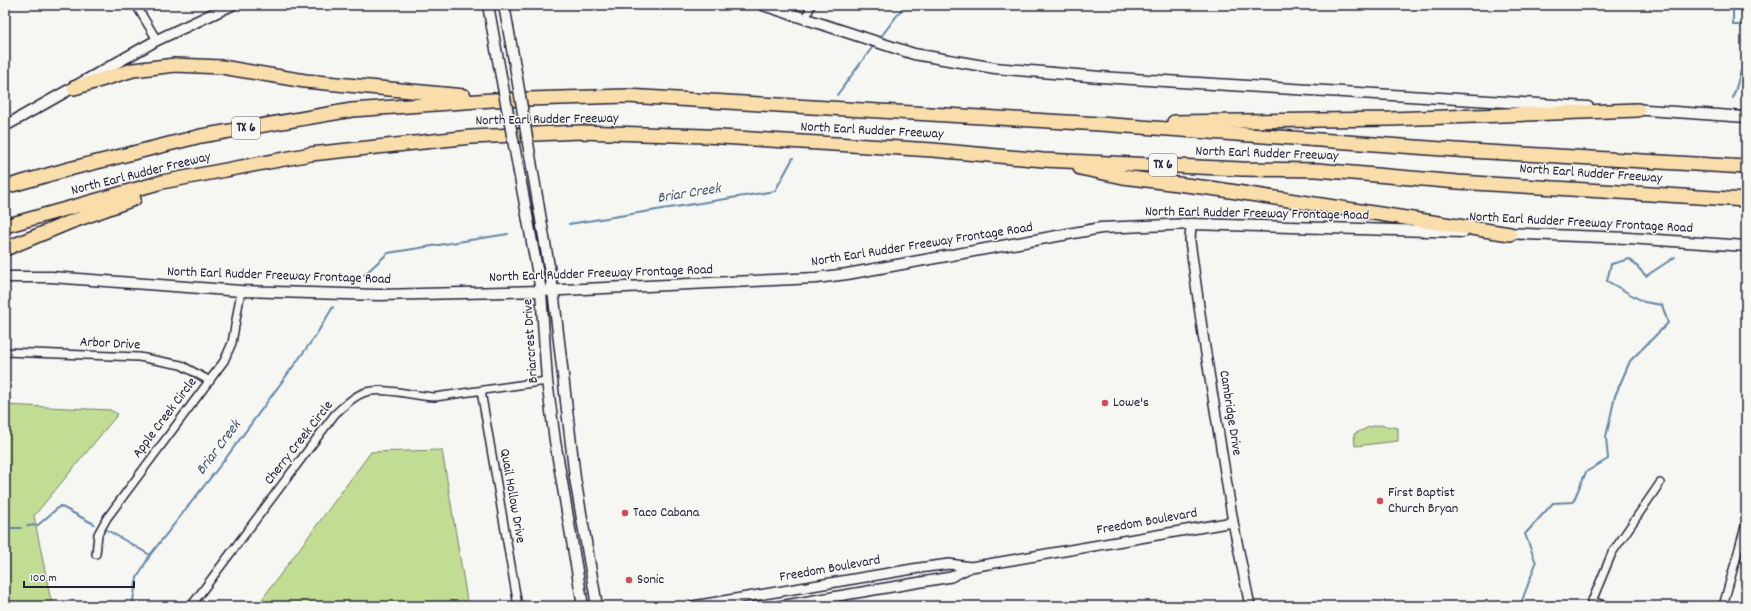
<svg xmlns="http://www.w3.org/2000/svg" width="1751" height="611" viewBox="0 0 1751 611" font-family="Dekko,sans-serif">
	<rect width="100%" height="100%" fill="#f6f6f2"/>
	<filter id="ink" filterUnits="userSpaceOnUse"><feTurbulence type="fractalNoise" baseFrequency=".025" numOctaves="2"/><feDisplacementMap in="SourceGraphic" scale="8" xChannelSelector="R" yChannelSelector="G"/><feConvolveMatrix kernelMatrix="1 2 1 2 8 2 1 2 1" color-interpolation-filters="sRGB"/></filter>
	<g filter="url(#ink)">
		<!-- green -->
		<path fill="#c1dd94" stroke="#728068" d="M5 405 110 410 118 414 34 516 50 596 54 606H5Z
			M1380 425 1398 428V441L1355 446 1354 434 1369 427Z
			M442 450 468 606H257L371 452Z"/>
		<g fill="none" stroke-linecap="round" stroke-linejoin="round">
			<!-- stream -->
			<path stroke="#6286a5" stroke-width="2" d="M1733 5V25H1746
				M880 38 905 5
				M837 95 874 45
				M1733 98 1741 71 1746 64
				M569 224 775 191 793 158
				M364 275 388 253 508 234
				M27 526 38 525 60 506 94 524
				M5 528H21
				M107 530 150 555
				M132 606 137 578 150 555 226 458 314 338 333 307
				M1520 606 1536 563 1525 534 1553 503 1573 502 1586 472 1608 459 1606 437 1615 396 1630 361 1668 323 1662 305 1644 302 1607 281 1611 264 1630 259 1646 276 1675 257"/>
			<defs>
				<path id="minor" d="M136 5 157 40
					M806 18 811 5
					M5 352 139 357 181 365 210 381
					M481 391 518 606
					M96 554 98 534 107 518 224 361 232 343 241 291
					M1591 601 1608 606
					M191 606 335 414C343 407 352 397 363 393 382 386 413 396 435 397L547 381
					M1590 606 1612 553 1660 483
					M1723 606 1746 523"/>
				<path id="tertiary" d="M1191 224 1190 241 1203 335 1233 522 1250 606
					M693 606 919 568 949 564 971 567
					M779 606 951 577 971 567 1233 522"/>
				<path id="secondary" d="M488 5 500 71
					M504 5 515 66
					M763 5 914 54 995 68 1100 77 1588 107
					M1632 109 1746 117
					M5 126 157 40 232 5
					M519 172 541 291 547 381 555 441 583 606
					M533 173 553 290 575 478 597 606
					M1503 233 1628 238 1746 246
					M5 277H51L241 291 379 295 541 291 816 278 847 274 1101 228 1191 224 1463 232"/>
				<path id="motorway" d="M74 88 133 70 175 65 222 67 305 81 464 96
					M1174 122 1390 119 1638 110
					M1080 168 1123 177 1217 189 1510 234
					M5 187 69 169 201 136 352 110 492 100 627 96 1100 124 1470 151 1746 167
					M5 226 162 182 311 154 471 137 580 132 705 136 933 150 1043 160 1242 169 1317 170 1458 182 1746 200
					M5 249 68 223 134 199"/>
			</defs>
			<!-- minor casing -->
			<use href="#minor" stroke="#22223b" stroke-width="10"/>
			<!-- tertiary casing -->
			<use href="#tertiary" stroke="#22223b" stroke-width="12"/>
			<!-- secondary casing -->
			<use href="#secondary" stroke="#22223b" stroke-width="13"/>
			<!-- motorway casing -->
			<use href="#motorway" stroke="#22223b" stroke-width="16"/>
			<!-- minor -->
			<use href="#minor" stroke="#f6f6f2" stroke-width="7"/>
			<!-- tertiary -->
			<use href="#tertiary" stroke="#f6f6f2" stroke-width="9"/>
			<!-- secondary -->
			<use href="#secondary" stroke="#f6f6f2" stroke-width="10"/>
			<!-- motorway -->
			<use href="#motorway" stroke="#f9deab" stroke-width="13"/>
			<defs>
				<path id="secondary-bridge" d="M515 66 533 173
					M500 71 519 172"/>
			</defs>
			<!-- secondary-bridge casing -->
			<use href="#secondary-bridge" stroke="#22223b" stroke-width="13" stroke-linecap="butt"/>
			<!-- secondary-bridge -->
			<use href="#secondary-bridge" stroke="#f6f6f2" stroke-width="10"/>
		</g>
	</g>
	<!-- markers -->
	<g fill="#d1495b" stroke="#f6f6f2" stroke-width="1.5">
		<circle cx="1105" cy="403" r="4"/>
		<circle cx="1380" cy="501" r="4"/>
		<circle cx="625" cy="513" r="4"/>
		<circle cx="629" cy="580" r="4"/>
	</g>
	<g text-anchor="middle" dominant-baseline="central" stroke-width="3" stroke-linejoin="round" paint-order="stroke">
		<!-- shield labels -->
		<g fill="#f6f6f2" stroke="#626272" stroke-width="1">
			<rect x="232" y="117" width="28" height="22" rx="3"/>
			<rect x="1149" y="154" width="28" height="22" rx="3"/>
		</g>
		<g font-size="13" font-weight="bold" fill="#22223b">
			<text x="246" y="128">TX 6</text>
			<text x="1163" y="165">TX 6</text>
		</g>
		<!-- street labels -->
		<g font-size="14" fill="#22223b" stroke="#f6f6f2">
			<text transform="translate(547 120) rotate(-1)">North Earl Rudder Freeway</text>
			<text transform="translate(872 131) rotate(3)">North Earl Rudder Freeway</text>
			<text transform="translate(1267 154) rotate(2)">North Earl Rudder Freeway</text>
			<text transform="translate(141 174) rotate(-14)">North Earl Rudder Freeway</text>
			<text transform="translate(1591 174) rotate(4)">North Earl Rudder Freeway</text>
			<text transform="translate(1257 214) rotate(1)">North Earl Rudder Freeway Frontage Road</text>
			<text transform="translate(1581 223) rotate(3)">North Earl Rudder Freeway Frontage Road</text>
			<text transform="translate(922 245) rotate(-9)">North Earl Rudder Freeway Frontage Road</text>
			<text transform="translate(601 274) rotate(-2)">North Earl Rudder Freeway Frontage Road</text>
			<text transform="translate(279 276) rotate(2)">North Earl Rudder Freeway Frontage Road</text>
			<text transform="translate(531 341) rotate(-94)">Briarcrest Drive</text>
			<text transform="translate(110 344) rotate(3)">Arbor Drive</text>
			<text transform="translate(1230 413) rotate(81)">Cambridge Drive</text>
			<text transform="translate(165 418) rotate(-53)">Apple Creek Circle</text>
			<text transform="translate(299 443) rotate(-52)">Cherry Creek Circle</text>
			<text transform="translate(512 496) rotate(80)">Quail Hollow Drive</text>
			<text transform="translate(1147 522) rotate(-10)">Freedom Boulevard</text>
			<text transform="translate(830 569) rotate(-10)">Freedom Boulevard</text>
		</g>
		<!-- poi labels -->
		<g font-size="14" fill="#22223b" stroke="#f6f6f2" text-anchor="start">
			<text x="1113" y="403">Lowe's</text>
			<text x="1388" y="493">First Baptist<tspan x="1388" dy="16">Church Bryan</tspan></text>
			<text x="633" y="513">Taco Cabana</text>
			<text x="637" y="580">Sonic</text>
		</g>
		<!-- water labels -->
		<g font-size="15" font-style="italic" fill="#425470" stroke="#f6f6f2">
			<text transform="translate(689 194) rotate(-9)">Briar Creek</text>
			<text transform="translate(219 448) rotate(-53)">Briar Creek</text>
		</g>
	</g>
	<!-- margin -->
	<rect width="1751" height="611" fill="none" stroke="#f6f6f2" stroke-width="20"/>
	<rect x="10" y="10" width="1731" height="591" fill="none" stroke="#22223b" stroke-width="1.5" filter="url(#ink)"/>
	<!-- scale -->
	<path d="M24 581v6h110v-6" fill="none" stroke="#22223b" stroke-width="2"/>
	<text x="30" y="581" font-size="12" fill="#22223b" stroke="#f6f6f2" stroke-width="3" paint-order="stroke">100 m</text>
</svg>
